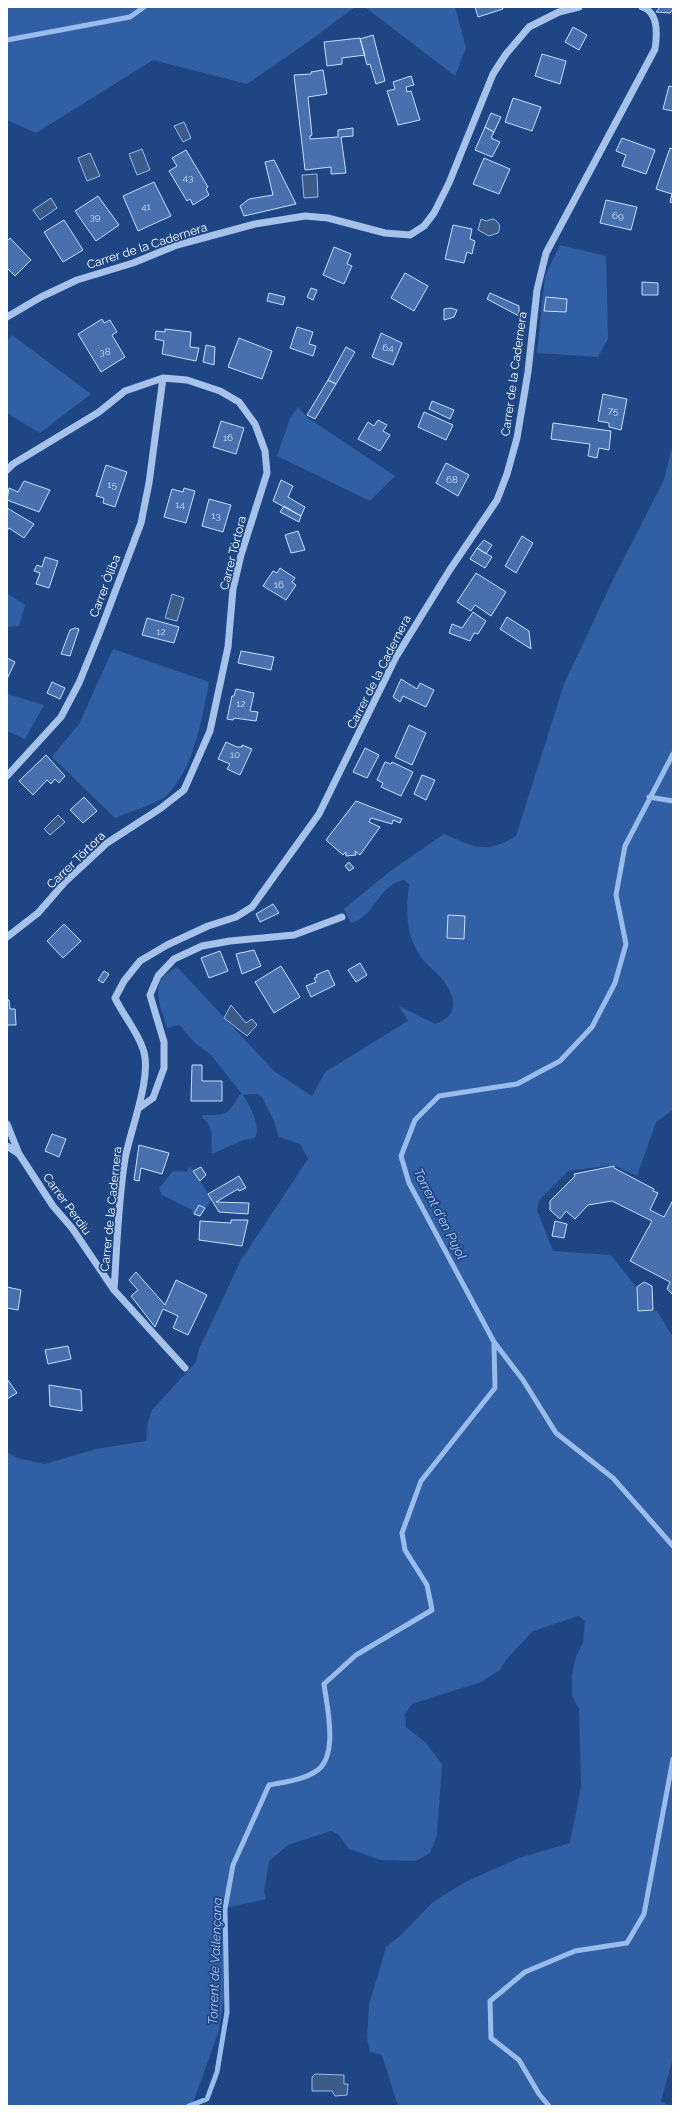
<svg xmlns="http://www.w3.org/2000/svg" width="680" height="2113" viewBox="0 0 680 2113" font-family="Raleway,sans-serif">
	<rect width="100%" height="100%" fill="#1e4685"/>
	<!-- green -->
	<path fill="#315fa3" d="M7 7H355L305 44 247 84 153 60 36 133 7 120Z
		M365 7H455L466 48 455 76Z
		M560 245 606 256 608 339 598 357 537 353 545 276Z
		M12 335 91 394 40 433 7 413V341Z
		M298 407 308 418 395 476 370 501 277 456 290 418Z
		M673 443V1110L656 1122 637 1176 613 1165 568 1171 539 1200 537 1210 553 1251 611 1255 637 1288 638 1311H657L673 1337V2058L661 2101 670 2106H399L396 2100 382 2055 370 2052 367 2038 369 2005 386 1947 400 1936 433 1902 465 1882 519 1858 570 1843 581 1787 579 1709 572 1696V1675L576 1656 583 1643 585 1621 578 1616 533 1631 506 1660 500 1670 481 1682 412 1704 405 1714 406 1727 426 1743 442 1764 437 1835 430 1853 416 1861 381 1860 349 1849 338 1834 331 1831 288 1845 269 1861 264 1892 266 1899 225 1908 228 1973 219 2030 192 2106H7V1452L17 1458 45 1464 96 1449 146 1441 148 1422 152 1410 196 1362 199 1349 241 1260 308 1159 300 1144 279 1137 274 1121 262 1097 257 1094 243 1095C250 1106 261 1125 255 1138L243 1140 212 1154C210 1138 216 1129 202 1117L203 1115C225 1115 228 1116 239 1095L242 1094 210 1054 195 1043 179 1025 167 1028C163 1013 151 989 164 976 168 973 173 970 177 967L274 1071 312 1096 325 1072 408 1021 399 1006 435 1024C460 1016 456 996 442 979 437 972 429 967 424 961 419 955 412 942 410 934 406 918 407 901 409 884L404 880C378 885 375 917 351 923L344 909 389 872 444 834C475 847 484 855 516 836L564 684 612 582 664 480Z
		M7 593 25 605 19 626 7 627Z
		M113 649 209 682C202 718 194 769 166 796 159 803 126 813 115 818L52 757 79 724Z
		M7 694 44 705 25 739 7 731Z
		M190 1167 212 1199 200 1217 193 1214 192 1210 162 1195 159 1188 173 1171 188 1172 187 1170Z"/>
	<!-- water -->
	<path fill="#3d5b89" stroke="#99bcec" d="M184 122 191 138 183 142 174 126Z
		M142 149 150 170 137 175 129 154Z
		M90 153 100 176 87 181 78 158Z
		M317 174 318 197 304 198 302 175Z
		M51 198 57 208 40 220 33 210Z
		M481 219 486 221 493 219C500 222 501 227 498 233L489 236 478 230Z
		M172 594 184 598 177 621 165 618Z
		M58 815 65 822 50 835 44 829Z
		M231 1005 246 1023 252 1019 257 1025 247 1036 224 1018Z
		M315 2074 344 2075V2084H348L347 2095 335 2096 332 2091H312V2077Z"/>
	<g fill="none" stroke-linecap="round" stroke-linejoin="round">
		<!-- stream -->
		<path stroke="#99bcec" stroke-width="5" d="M7 40 130 17 144 7
			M673 754 625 846 616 895 626 944 615 983 592 1027 560 1061 517 1084 439 1096 415 1120 401 1156 409 1183 494 1342 523 1380 556 1433 613 1478 673 1546
			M649 797 673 801
			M189 2106 207 2099 217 2072 227 2012 225 1909 233 1865 269 1785C285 1782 310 1779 321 1767 337 1749 327 1706 324 1684L356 1655 432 1610 427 1585 405 1550 402 1533 421 1481 495 1388 494 1343
			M549 2106 539 2094 519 2060 491 2038 490 2001 525 1972 575 1951 627 1943 644 1914 673 1759"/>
	</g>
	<!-- building -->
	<path fill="#4670ae" stroke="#caddf8" d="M475 7H502L503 9 478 17Z
		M660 7H673V9L670 13 656 12Z
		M573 27 587 35 579 50 565 42Z
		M373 35 385 81 376 84 370 64 367 65 360 39Z
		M360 38 365 55 342 58V64L327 66 324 42Z
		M542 54 566 61 560 84 535 76Z
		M323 70 327 94 308 97 312 135 310 136V139L338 137V130L353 128V136L341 137 346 173 331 174V167L305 170 294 75 311 74V72Z
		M411 76 414 85 406 87 407 92 411 91 420 120 398 125 387 91 395 89 393 82Z
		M669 86 673 87V111L663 109Z
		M513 98 541 107 532 131 505 122Z
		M491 113 501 117 494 132 485 127Z
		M485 127 494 132 491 138 500 142 492 157 475 150Z
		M622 138 655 150 646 174 622 166 626 155 616 151Z
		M670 148 673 149V203L670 202 672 194 656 189Z
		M186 150 208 187 206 189 209 195 193 205 190 199 187 201 169 171 177 166 172 158Z
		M484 158 510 169 499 194 473 184Z
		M274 160 296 204 244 216 240 206 249 199 273 195 265 162Z
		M154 182 171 216 138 231 123 196Z
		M98 196 119 225 96 241 75 211Z
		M606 200 637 207 631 230 600 223Z
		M64 220 83 250 63 262 44 232Z
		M453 225 472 229 470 239 475 241 472 254 467 252 464 263 445 259Z
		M10 238 31 260 15 276 7 268V241Z
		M334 247 351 254 347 264 352 266 344 284 323 275Z
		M405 273 428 286 414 311 391 298Z
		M642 282 658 283V295H642Z
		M311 288 317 290 313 300 307 297Z
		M269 293 285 297 283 305 267 301Z
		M490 293 519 306V316L487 299Z
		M546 297 567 299 566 312 544 311Z
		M451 308 457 310 454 317 444 320V309Z
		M102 319 104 323 110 320 117 332 112 335 125 357 101 372 78 334Z
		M297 327 313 332 309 344 316 346 313 356 290 348Z
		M165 329 191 332 190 347 199 348 196 361 162 354 164 341 155 339 156 331 165 332Z
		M381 333 402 343 393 365 372 357Z
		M239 338 272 351 262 379 228 367Z
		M206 345 215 347 214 365 203 362Z
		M346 347 355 352 336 384 328 380Z
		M328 380 336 384 315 419 307 415Z
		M603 394 627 399 621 430 609 427V423L598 421Z
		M432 401 454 410 450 419 429 409Z
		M424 412 453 425 446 440 418 427Z
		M378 420 387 425 383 431 390 435 380 451 358 439 368 422 374 426Z
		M221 421 244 428 236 454 213 447Z
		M553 423 611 431 609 450 599 448 597 458 588 456 590 444 551 439Z
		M446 463 469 475 458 496 436 483Z
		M106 465 127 472 115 507 103 503 104 498 96 496Z
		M281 480 293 486 288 497 305 507 301 516 273 501Z
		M24 481 50 490 39 512 7 500 9 488 18 492Z
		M184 488 195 491 186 523 164 517 172 489 183 492Z
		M209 499 231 505 223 532 202 526Z
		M284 506 301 516 299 522 280 512Z
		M7 508 34 524 24 538 9 528 7 531Z
		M298 531 305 550 291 553 285 535Z
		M522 536 533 543 516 573 505 566Z
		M484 540 492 545 486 554 477 548Z
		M477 548 492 557 485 568 470 559Z
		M45 557 58 561 49 588 36 584 40 573 34 571 37 565 42 567Z
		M280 568 295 578 292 582 296 585 286 600 263 586 273 571 277 573Z
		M476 573 506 592 491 616 475 605 471 611 457 602Z
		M473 612 486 621 478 634 474 633 470 641 449 633 452 624 462 628Z
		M507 617 529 631 531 649 500 629Z
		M147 618 179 627 174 643 142 635Z
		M75 628 79 629 70 656 61 654 70 630Z
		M241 651 274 657 271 670 238 663Z
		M7 658 15 662 7 679Z
		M401 679 417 689 420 683 434 690 426 707 403 696 400 702 393 697Z
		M52 682 65 688 60 699 47 693Z
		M236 689 254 693 250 711 258 712 256 721 234 718 233 720 227 719 232 696H234Z
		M409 725 426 733 412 765 395 757Z
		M226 742 237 747H242V745L252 749 240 775 227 769 230 764 218 759Z
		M365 748 379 755 367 778 353 772Z
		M46 755 65 776 59 783 55 779 51 784 47 780 33 795 19 781Z
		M385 762 391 764 392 762 413 772 401 796 381 787 383 783 377 780Z
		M422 775 435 780 426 800 414 794Z
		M84 797 97 811 83 823 70 810Z
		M356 801 402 819 400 823 393 820 392 824 371 818 369 822 380 827 360 855 355 851 356 855 346 856V852L343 855 326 840Z
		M349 862 354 868 349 871 345 866Z
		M273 904 279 913 260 922 256 914Z
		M448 915 465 916 464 939 447 938Z
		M64 924 81 941 63 958 47 941Z
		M254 950 261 966 242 974 236 954Z
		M220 951 228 971 209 978 201 958Z
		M360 963 367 975 356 982 348 970Z
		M281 966 300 997 274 1013 255 982Z
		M328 970 335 985 311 997 306 986 316 982 314 978 317 977 316 975Z
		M104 971 109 974 103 983 98 980Z
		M7 1000H9L10 1009H15L16 1025H7Z
		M192 1065H202V1081H222V1101H191Z
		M52 1134 66 1139 59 1157 45 1151Z
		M139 1145 169 1153 162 1174 141 1168 139 1181 134 1180Z
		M614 1166V1168L654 1189 653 1191 658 1193 650 1210 664 1217 673 1200V1295L667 1289 670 1282 630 1261 652 1221 612 1201 588 1205 575 1219 566 1211 560 1219 550 1210V1201L575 1176 574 1174Z
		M201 1167 206 1175 200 1181 193 1171Z
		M239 1176 246 1188 239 1191 238 1189 216 1202 249 1203 248 1214 219 1212 208 1194Z
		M199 1205 205 1208 200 1216 194 1214Z
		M231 1220H248L242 1246 199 1240 200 1221 231 1223Z
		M555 1221 567 1224 564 1238 552 1236Z
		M136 1272 165 1305 176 1280 207 1295 188 1335 173 1328 178 1316 163 1309 155 1327 131 1296 138 1290 129 1280Z
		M644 1282 652 1286 653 1310 638 1311 637 1287Z
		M7 1287 21 1290 18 1310 7 1308Z
		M68 1346 71 1359 48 1364 45 1350Z
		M7 1379 17 1393 7 1399Z
		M49 1385 81 1390 82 1411 50 1406Z"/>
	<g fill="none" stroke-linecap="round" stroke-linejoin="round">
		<!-- minor -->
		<path stroke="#a6c2ea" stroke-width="7" d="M7 317 41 297 77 280 133 263 177 245 255 224 305 216 328 218 385 233 410 235 424 226 434 213 449 183 493 74 506 54 529 27 559 12 579 7
			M7 470 13 464 99 412 125 391 163 378 187 380 220 391 239 402 255 424 265 451 267 473 241 555 233 589 228 647 210 731 184 790 161 808 107 843 65 882 38 913 7 937
			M7 776 61 717 79 683 101 629 141 523 149 483 163 378
			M139 1108 153 1098 164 1068V1042L150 995 158 976 174 959 202 946 230 941 294 935 342 917
			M7 1124 19 1154
			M7 1146 19 1154 53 1206 72 1228 114 1290 185 1368
			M114 1290C117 1247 118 1202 125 1159 130 1130 153 1076 143 1049 137 1031 123 1015 115 998L124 981 140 961 167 945 208 926 236 917 252 907 319 814 396 657 449 571 497 500 507 474 517 438 528 372 537 290 546 253 655 49C657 36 659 12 642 7"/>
	</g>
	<g text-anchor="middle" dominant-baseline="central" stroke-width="3.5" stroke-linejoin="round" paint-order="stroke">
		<!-- number labels -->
		<g font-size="10" fill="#d1dbeb">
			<text x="188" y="177">43</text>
			<text x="146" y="206">41</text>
			<text x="618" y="215">69</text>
			<text x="95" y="216">39</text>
			<text x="388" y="347">64</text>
			<text x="105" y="351">38</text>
			<text x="613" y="410">75</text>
			<text x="228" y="437">16</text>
			<text x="452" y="479">68</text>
			<text x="112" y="484">15</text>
			<text x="180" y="504">14</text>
			<text x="216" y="515">13</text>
			<text x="279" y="584">16</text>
			<text x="161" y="631">12</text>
			<text x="241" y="703">12</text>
			<text x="235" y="754">10</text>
		</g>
		<!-- street labels -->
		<g font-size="12" fill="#fff" stroke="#1e4685">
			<text transform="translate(147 246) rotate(-18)">Carrer de la Cadernera</text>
			<text transform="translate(514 374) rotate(-82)">Carrer de la Cadernera</text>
			<text transform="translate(233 553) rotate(-76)">Carrer Tórtora</text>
			<text transform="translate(105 586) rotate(-69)">Carrer Òliba</text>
			<text transform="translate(379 672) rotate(-63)">Carrer de la Cadernera</text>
			<text transform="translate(76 860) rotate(-44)">Carrer Tórtora</text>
			<text transform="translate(67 1204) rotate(54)">Carrer Perdiu</text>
			<text transform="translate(111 1209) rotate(-84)">Carrer de la Cadernera</text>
		</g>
		<!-- water labels -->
		<g font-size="13" font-style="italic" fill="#b1ccf2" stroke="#1e4685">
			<text transform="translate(440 1214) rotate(63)">Torrent d'en Pujol</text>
			<text transform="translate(215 1961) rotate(-88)">Torrent de Vallençana</text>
		</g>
	</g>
	<!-- border -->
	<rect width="680" height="2113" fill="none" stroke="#ffffff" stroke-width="16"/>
</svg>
